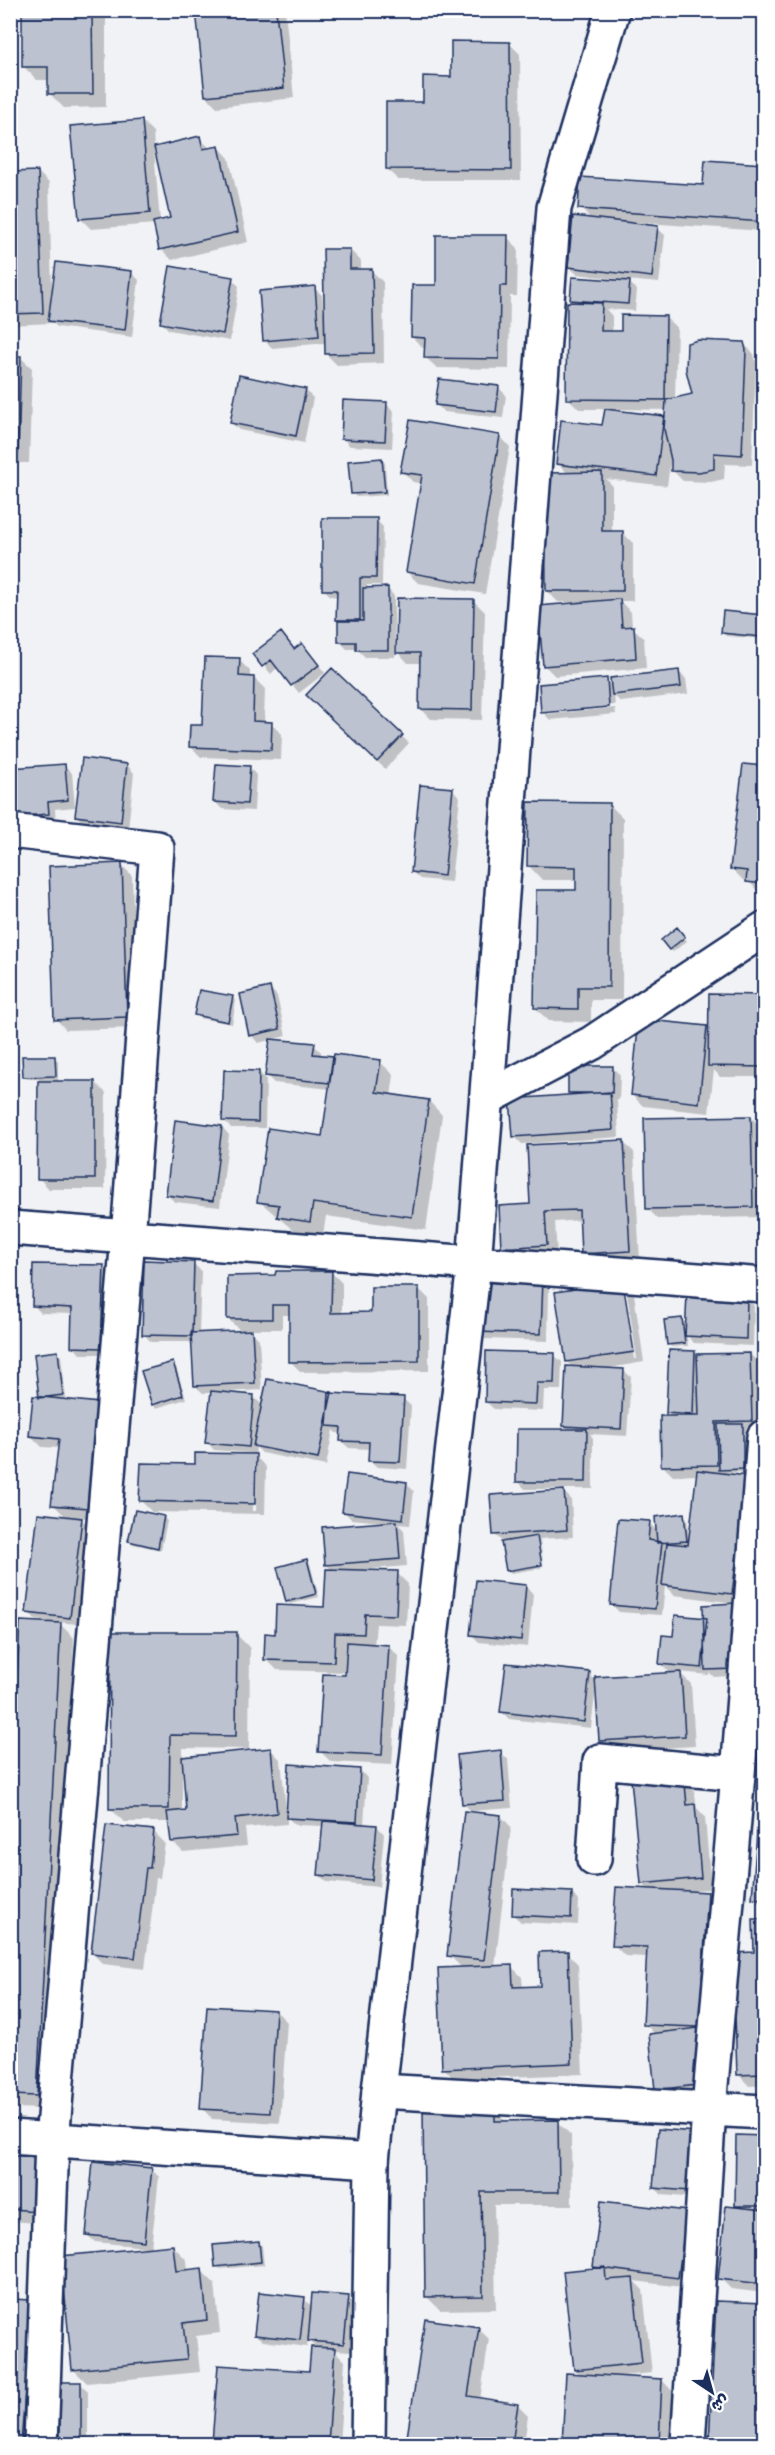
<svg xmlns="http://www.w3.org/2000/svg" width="775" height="2455" viewBox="0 0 775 2455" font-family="Delius,'Playpen Sans Arabic',sans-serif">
	<rect width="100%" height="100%" fill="#f1f2f5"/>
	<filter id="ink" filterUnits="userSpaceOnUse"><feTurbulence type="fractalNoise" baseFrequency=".0167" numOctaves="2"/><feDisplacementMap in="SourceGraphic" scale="12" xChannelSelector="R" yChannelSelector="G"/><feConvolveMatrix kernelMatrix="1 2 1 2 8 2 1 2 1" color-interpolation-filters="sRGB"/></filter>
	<g filter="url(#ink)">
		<!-- shadow -->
		<path fill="#0003" fill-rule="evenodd" d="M23 10H106V107L64 108 50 94V80H37L24 67Z
			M197 10H285L294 98 217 107 206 96Z
			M509 43 520 54 521 180H398L387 169 452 78Z
			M142 121 153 132 154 148 199 138 211 149 219 147 229 158 248 242 172 260 161 249 155 224 91 229 80 218ZM154 150H156L172 219 160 222Z
			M706 162 764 166V231L630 222 629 224 657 228 665 235 659 283 627 280 637 290 635 311 606 309 612 316V333H622L666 318 677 328 675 399 693 395 743 343 754 354 756 362 752 465 725 464 724 479 711 482 683 481 672 470 671 456 667 486 606 479 612 485V532H622L633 543V601H620L631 612 632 627 644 638 646 668 555 676 544 665 583 604 582 602H558L547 591 568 474 558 463 604 427 606 409H579L568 398 576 304 572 300 617 281V279L577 274 569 267 591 219 580 208 704 187ZM616 409 667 410 666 420 663 417 616 412Z
			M38 172 49 183 52 291 132 273 139 280 132 337 57 327 53 323 10 325V173Z
			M507 237 518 248 517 296H510L509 369 437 368 426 358V348H423L412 337 437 286Z
			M350 250 361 261V271H372L383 282 384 363 337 365 326 354V343L272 348 264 340 314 288 322 295 323 311H326Z
			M232 279 239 286 230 341 169 330 162 323Z
			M10 357 21 358 32 368 29 463H10Z
			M499 388 506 395 503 418 444 412 437 405Z
			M305 390 313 398 304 443 239 430 231 423Z
			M386 404 394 411 392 448 350 446 343 439Z
			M500 436 510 447 485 594 418 583 407 572 423 484 413 482 402 471Z
			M382 460 385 463 387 495 356 497 353 493Z
			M376 520 383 527 382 585H367V589L387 588 394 596 395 657H365L357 649H347L339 641 338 597 331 596 323 589Z
			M474 601 485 612 482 720 431 719 420 708 422 663H408L398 652Z
			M763 616 764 639 726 636 723 632Z
			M281 634 295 651 309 652 325 673 299 693 278 667 271 674 254 654Z
			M239 660 250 671V678H254L265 689 264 723H271L282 734 281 760 201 757 190 746 204 727Z
			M332 670 409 743 385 769 308 695Z
			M679 672 686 679 688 694 621 702 614 696 615 705 547 711V714L615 708 616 714 550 720 543 712 606 680 612 686Z
			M127 765 134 773 128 829 84 823 76 816Z
			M65 766 72 773 75 807 55 809 56 821 10 820Z
			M744 766 764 768V893H759L748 880H743L732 869Z
			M249 767 256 775 254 811 222 809 215 802Z
			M453 790 460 797 451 882 420 879 412 872Z
			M609 804 623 818 622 1000H591V1022L549 1021 535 1008 578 891V880H542L529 866Z
			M122 865 132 876 137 1028 66 1030 56 1019Z
			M681 932 687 941 673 952 670 949Z
			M270 988 277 996 286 1036 258 1043 251 1035Z
			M710 996H764V1077H720L714 1070 709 1113 643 1106 632 1095 707 1028 710 1031Z
			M232 997 236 1001 232 1024 199 1018 196 1015Z
			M314 1045 321 1052V1056L332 1057 335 1060 380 1062 394 1075 391 1096 429 1101 442 1115 426 1230 326 1216 323 1235 293 1230 259 1201 324 1138 331 1089 274 1083 267 1076Z
			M55 1058 58 1061V1082H95L106 1093 105 1189H49L39 1178V1079H28L24 1076Z
			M612 1067 620 1075 619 1100H617L619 1137 522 1144 514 1136 573 1096 569 1092Z
			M259 1072 266 1080 265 1128H231L224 1120Z
			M751 1117 762 1128 763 1217 658 1219 647 1208Z
			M222 1127 229 1135 220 1207 175 1202 167 1195Z
			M623 1142 634 1152 640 1261 594 1265 583 1254 581 1220 555 1222 557 1256 513 1258 502 1247 531 1206Z
			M193 1263 201 1271 199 1334 242 1332 228 1319 277 1277 331 1272 342 1283V1314H373L418 1288 429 1299V1371L301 1372 290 1361V1315H282V1329H249L259 1339 262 1390 224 1392V1394L254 1397 263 1406 332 1395 403 1399 411 1406 407 1469 377 1467 369 1460 370 1449 349 1448 341 1441 342 1433H336L333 1430 326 1466 262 1453 256 1447 255 1456 266 1467 265 1514 152 1512 141 1501 196 1466 251 1456V1453L214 1450 207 1442 212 1393H203L195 1386 193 1342H151L144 1334ZM254 1464H257L256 1511H253Z
			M103 1267 111 1274 108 1354H80L73 1346V1314L41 1313 34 1306Z
			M542 1280 549 1288 548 1341 485 1339 478 1331Z
			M623 1283 634 1294 644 1362 609 1368 623 1370 631 1377 627 1436 590 1434 593 1438V1489H525L518 1481 569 1430 564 1426 574 1368 567 1362ZM624 1293H627L637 1359H634Z
			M747 1298 754 1306 753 1346 694 1343 687 1336 688 1346 672 1347 668 1344 681 1319 687 1325Z
			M695 1352 698 1356 750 1354 761 1365 762 1432H746V1472L726 1473V1475L747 1477 742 1604 674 1595 665 1586 662 1615 619 1612 611 1604 649 1523 657 1531 684 1515 687 1518 689 1537 698 1475 673 1476 662 1465 672 1418 668 1413Z
			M58 1353 61 1356 66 1398 59 1400 98 1404V1519L79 1517 89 1527 77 1624 58 1622 74 1638 50 2109 10 2108V1725H16L48 1624V1621L35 1620 28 1612 66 1517 53 1504 59 1448 42 1447 31 1436 40 1398Z
			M554 1355 562 1362 561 1390H544L543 1411 494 1409 486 1402Z
			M172 1364 176 1367 186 1399 156 1408 153 1404Z
			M406 1483 414 1491 410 1525 398 1524 404 1530 407 1566 360 1570V1572L397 1573 408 1584 406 1625 376 1624 374 1646H388L399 1657 392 1765 331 1762 320 1751 347 1672 277 1670 266 1659 276 1635 326 1608 333 1571 326 1564 382 1522 351 1519 344 1511ZM346 1644H349L348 1654H345Z
			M564 1492 571 1499 573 1537 540 1539 544 1568 539 1539H536L541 1568 511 1573 508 1570 503 1542 494 1534Z
			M164 1518 167 1521 161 1550 133 1544 129 1540Z
			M306 1560 310 1564 319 1597 290 1604 287 1601Z
			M526 1586 533 1594 528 1647 479 1642 471 1634Z
			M705 1620 744 1675 714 1677 709 1672V1675L679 1672 691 1684 695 1746 611 1751 600 1741 596 1687 591 1728 509 1719 502 1712 589 1674 597 1682 671 1674 661 1664 675 1638Z
			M236 1634 250 1648 249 1749 183 1748V1758L270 1749 281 1760 286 1810 360 1770 367 1778 364 1825 377 1826 384 1834 379 1887 327 1882 319 1875 324 1826 295 1825 287 1817V1824L245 1828 247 1846 183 1852 172 1841 170 1822H124L110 1808ZM182 1773H185L188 1811 182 1812Z
			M500 1752 508 1759 512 1808 471 1811 464 1804Z
			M684 1776 694 1787 697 1808 705 1817 711 1889 694 1890V1892L707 1893 718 1904 711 2091 664 2097 657 2089 655 2034 645 2024 648 1957 625 1956 614 1945 649 1890 642 1883Z
			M762 1784H764V1908L754 1897Z
			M501 1816 511 1827 495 1967 511 1966 522 1977 523 1988 541 1987 567 1953 578 1964 583 2074 454 2079 444 2068 462 1968 449 1955Z
			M154 1832 165 1843 160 1878H156L145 1969 103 1964 92 1953Z
			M572 1894 579 1901 578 1925 521 1922 513 1915Z
			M764 1920V2085L749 2086 739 2075 756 1954 755 1921Z
			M276 2011 287 2022 280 2123 212 2119 202 2108Z
			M495 2111 506 2122H557L571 2135 572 2205H494L496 2309 440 2310 426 2296Z
			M694 2133 696 2198 662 2195 654 2187Z
			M737 2137H764V2293L731 2289 720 2278 740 2209 736 2206Z
			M10 2156 51 2224 10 2221Z
			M151 2169 159 2177 151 2248 173 2246 187 2260 188 2271 201 2270 215 2284 220 2333 196 2336 200 2372 87 2383 74 2370 145 2247 95 2242 87 2235Z
			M603 2202 686 2213 689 2288 634 2281 643 2290 652 2373 622 2376V2378L662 2380 675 2394 673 2444H563L567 2375 582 2376 575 2369 594 2269Z
			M258 2243 262 2246 264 2265 220 2269 216 2266Z
			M348 2298 355 2305 351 2351 334 2350 345 2361 339 2444H216L214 2442 310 2372 317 2349 308 2339 307 2347 263 2341 255 2334 304 2299 312 2307Z
			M10 2300 32 2301 35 2444H10Z
			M717 2302 764 2304V2444H711Z
			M426 2321 478 2328 489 2339 480 2400 517 2405 528 2416 524 2444H408Z
			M80 2383 88 2391V2444H66L62 2441Z"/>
		<!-- building -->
		<path fill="#bcc2d0" stroke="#1b2f5e" stroke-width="1.5" d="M22 10H92L93 94H48V67H22Z
			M196 10H276L284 88 205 96Z
			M451 41 510 42 511 170 386 169V102H423V76L451 77Z
			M142 120 150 213 79 219 70 126Z
			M200 136 203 149 219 146 238 232 159 250 153 222 170 218 154 147Z
			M705 160 764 164V222L578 209 580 177 703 185Z
			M38 171 43 313 10 314V172Z
			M573 216 658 226 652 277 568 267Z
			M436 235H508L507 286H500L499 359 424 358 425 338 411 337 412 285H436Z
			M323 249H350V269H372L374 353 325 354Z
			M56 262 132 271 125 330 48 321Z
			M170 266 233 277 223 334 160 323Z
			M572 277 630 281 628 304 570 300Z
			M315 286 319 336 263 341 259 291Z
			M567 302 602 303 601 331H621V315L666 316 665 400 566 399Z
			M698 340 744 342 746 350 742 455 714 453V469L699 472 671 471V460L664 429 666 400 692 394 686 370 687 343Z
			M10 356H21L18 453H10Z
			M239 375 306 389 296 436 230 423Z
			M439 379 499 386 496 412 435 405Z
			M343 400 387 402 385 441 341 439Z
			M605 409 664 416 656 476 556 464 561 420 602 425Z
			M410 420 500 435 475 584 406 572 422 475 400 472Z
			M382 458 385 492 351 494 348 461Z
			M602 472V531H623V591H546L545 473Z
			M322 518H377L376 578H360V620H336L337 590H322Z
			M388 587V650H356V642H338V621H363V588Z
			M397 598 474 599 472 710 419 709 420 653H396Z
			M620 599 622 627 634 626 636 658 543 666 538 606Z
			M723 611 764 615 762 637 721 633Z
			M281 632 294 649 302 643 319 665 291 686 271 660 262 667 252 654Z
			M205 657 240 658 239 676 254 677 253 721 272 722 271 750 189 747 190 725H202Z
			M332 668 403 735 377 762 306 695Z
			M679 670 681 687 612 695 610 678Z
			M607 678 609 707 541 713 539 684Z
			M82 758 127 764 121 822 75 816Z
			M65 764 68 800 48 802 49 814 10 817V768Z
			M216 764 250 766 247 804 213 802Z
			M743 764 764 766V884L746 882 747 871 730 869Z
			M420 785 453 788 444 876 411 872Z
			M528 802 610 803 609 987H578V1009L534 1008 536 890H576V867L527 866Z
			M122 863 127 1017 54 1020 49 866Z
			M677 927 685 937 669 950 661 940Z
			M270 987 280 1029 249 1036 240 994Z
			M199 990 233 996 228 1022 194 1015Z
			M709 994 764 995V1067L708 1066Z
			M639 1019 707 1026 699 1103 631 1095Z
			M270 1039 315 1043 313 1054 333 1056 329 1083 265 1076Z
			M334 1054 381 1060 376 1092 429 1100 412 1217 313 1203 310 1222 277 1217 279 1205 257 1202 268 1128 322 1136Z
			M22 1056H55L56 1076 23 1077Z
			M568 1066H613L612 1093H568Z
			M224 1070 259 1071 258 1122 222 1121Z
			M38 1081H95V1179H37Z
			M610 1092 613 1130 513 1137 510 1099Z
			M751 1116 753 1207 646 1209 644 1118Z
			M175 1120 222 1126 213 1201 166 1195Z
			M624 1140 630 1251 581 1254 579 1210 545 1211 547 1245 501 1248 499 1206 530 1204 527 1145Z
			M144 1260 194 1262 192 1336 142 1335Z
			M33 1264 104 1265 101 1348 71 1347 72 1308 32 1306Z
			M276 1271H332L331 1313 371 1312V1287H419V1361L289 1362V1305H272V1319H227V1276L275 1275Z
			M478 1276 543 1279 541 1334 476 1332Z
			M623 1282 634 1352 566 1362 555 1292Z
			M687 1294 747 1297 746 1339 685 1336Z
			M682 1318 685 1343 667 1345 664 1320Z
			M252 1330 255 1383 194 1386 191 1333Z
			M669 1350 695 1351 693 1415 666 1413Z
			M58 1351 63 1395 39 1398 34 1354Z
			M486 1351 555 1353 554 1383H537L536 1404 485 1402Z
			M750 1353 752 1421 716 1422 717 1465 661 1466 660 1416H699L697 1354Z
			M173 1362 183 1395 152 1405 141 1371Z
			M566 1366 624 1369 621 1429 563 1426Z
			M267 1379 332 1392 318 1459 253 1446Z
			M211 1391 254 1395 249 1447 205 1443Z
			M329 1393 404 1397 400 1462 368 1461 369 1442 340 1441 341 1427 327 1426Z
			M33 1396 99 1403 88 1508 51 1505 59 1439 29 1436Z
			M718 1424H743V1469L719 1470Z
			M517 1429H587L586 1482H516Z
			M195 1453 256 1454 255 1504 139 1501 141 1463 195 1464Z
			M697 1470 747 1476 732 1594 662 1585 667 1543 688 1545Z
			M347 1474 407 1482 403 1519 342 1512Z
			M564 1490 567 1530 493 1535 490 1495Z
			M135 1510 164 1516 158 1548 128 1541Z
			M38 1513 82 1518 70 1618 26 1613Z
			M684 1513 687 1541 657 1543 655 1517Z
			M618 1519 650 1521 648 1540 662 1542 655 1609 610 1605Z
			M397 1521 400 1559 325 1565 322 1527Z
			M537 1536 542 1565 506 1571 501 1542Z
			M307 1559 316 1594 286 1602 277 1567Z
			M326 1569 398 1571 396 1615 365 1614 364 1634 335 1633 334 1662 264 1660 265 1633 275 1634 276 1605 324 1607Z
			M476 1580 526 1585 521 1640 470 1635Z
			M735 1603 737 1669 705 1670 703 1605Z
			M675 1615 707 1618 702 1668 659 1664 662 1635 673 1636Z
			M20 1621 61 1623 37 2096 10 2095V1723H15Z
			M110 1632H237L236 1736 170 1735 169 1809H109Z
			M347 1642 389 1645 382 1755 318 1752 323 1674 345 1675Z
			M506 1663 590 1672 584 1722 500 1712Z
			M681 1672 685 1736 599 1741 595 1677Z
			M271 1748 277 1813 235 1818 237 1836 171 1842 167 1812 186 1810 182 1757Z
			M501 1750 505 1801 462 1804 457 1755Z
			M289 1764 360 1769 357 1822 286 1818Z
			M684 1774 687 1805 695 1804 701 1878 641 1884 631 1779Z
			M761 1782H764V1899L752 1898Z
			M464 1811 501 1815 484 1960 447 1956Z
			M323 1821 377 1825 372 1880 318 1875Z
			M106 1825 154 1830 150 1868H146L135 1958 91 1953Z
			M616 1887 708 1892 699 2027 643 2025 647 1947 612 1946Z
			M513 1889 572 1892 571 1918 512 1915Z
			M753 1919H764V2074L737 2075 733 1953 754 1952Z
			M568 1951 572 2063 442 2069 438 1968 512 1965 513 1987 540 1986 539 1952Z
			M207 2006 276 2010 270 2113 200 2109Z
			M698 2028 705 2084 655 2090 649 2034Z
			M495 2109V2121L558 2120 559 2192H481L483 2296 425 2297 423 2110Z
			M658 2129 695 2132 689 2191 653 2188Z
			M736 2135 764 2136V2206H735Z
			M10 2155 42 2157 38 2211 10 2209Z
			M93 2162 152 2168 144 2241 86 2235Z
			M601 2201 687 2211 678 2278 593 2267Z
			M726 2206 764 2210V2284L718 2279Z
			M259 2241 261 2262 215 2267 213 2245Z
			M173 2245 176 2271 202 2268 207 2320 183 2323 187 2359 72 2370 61 2256Z
			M605 2267 606 2280 633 2278 642 2363 574 2370 563 2271Z
			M259 2292 305 2297 300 2340 254 2335Z
			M312 2293 349 2296 344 2344 308 2341Z
			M10 2299 32 2300 21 2444H10Z
			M716 2301 764 2303V2444H709Z
			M425 2319 479 2327 468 2396 518 2404 512 2444 473 2439 472 2444H406Z
			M311 2347 335 2348 328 2444 212 2443 218 2365 309 2371Z
			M566 2373 662 2379 659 2444H562Z
			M60 2382H81V2441H60Z"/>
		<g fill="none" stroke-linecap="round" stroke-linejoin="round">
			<defs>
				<path id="minor" d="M10 831 157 848 128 1237 52 2141 41 2444
					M487 1098 592 1043 764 929
					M10 1228 764 1285
					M594 1859 600 1761 738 1774
					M379 2091 764 2112
					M10 2137 372 2161
					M688 2444 709 2108 738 1774 764 1437"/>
				<path id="tertiary" d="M368 2444 372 2161 379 2091 474 1264 554 208 613 10"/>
			</defs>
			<!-- minor casing -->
			<use href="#minor" stroke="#1b2f5e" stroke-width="38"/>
			<!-- tertiary casing -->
			<use href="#tertiary" stroke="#1b2f5e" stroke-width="38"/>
			<!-- minor -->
			<use href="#minor" stroke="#fff" stroke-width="33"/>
			<!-- tertiary -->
			<use href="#tertiary" stroke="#fff" stroke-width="33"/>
		</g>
	</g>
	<!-- margin -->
	<rect width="775" height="2455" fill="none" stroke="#fff" stroke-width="36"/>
	<rect x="18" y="18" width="739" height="2419" fill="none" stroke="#1b2f5e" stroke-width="2" filter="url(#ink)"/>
	<!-- north arrow -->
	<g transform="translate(712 2392) rotate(144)" stroke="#ffffff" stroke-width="4.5" paint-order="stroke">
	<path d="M0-4.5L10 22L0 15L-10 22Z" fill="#1b2f5e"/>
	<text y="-9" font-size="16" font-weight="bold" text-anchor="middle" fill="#1b2f5e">ش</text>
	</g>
</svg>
